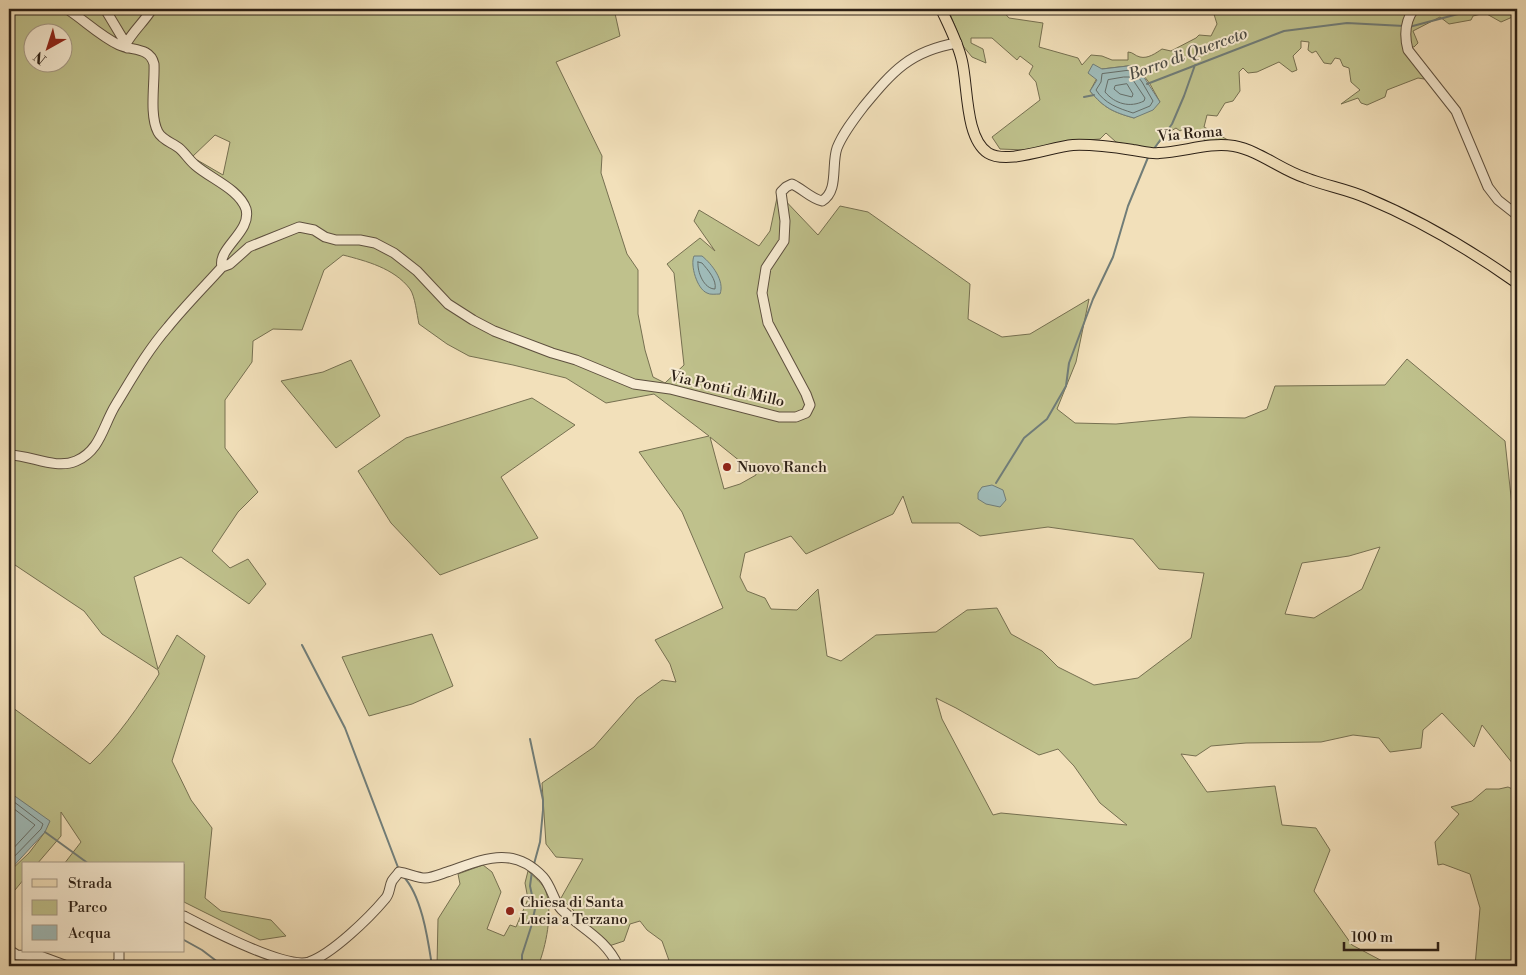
<svg xmlns="http://www.w3.org/2000/svg" width="1526" height="975" viewBox="0 0 1526 975" font-family="'Libre Bodoni',serif">
	<rect width="100%" height="100%" fill="#f2e0ba"/>
	<filter id="stains"><feTurbulence type="fractalNoise" baseFrequency=".004" numOctaves="4"/><feColorMatrix values="0 0 0 0 .2 0 0 0 0 .09 0 0 0 0 .02 0 0 0 .5 -.17"/></filter>
	<radialGradient id="worn" r=".72"><stop offset=".6" stop-color="#630" stop-opacity="0"/><stop offset="1" stop-color="#630" stop-opacity=".3"/></radialGradient>
	<!-- green -->
	<path fill="#bfc18c" stroke="#767051" fill-rule="evenodd" d="M9 9H614L620 36 556 62 602 156 601 173 627 254 638 270V314L645 350 653 377 665 383 684 365 674 273 667 264 700 238 715 251 694 221 699 210 759 246 770 231 778 193 818 235 840 206 868 212 970 284 968 319 1002 337 1030 334 1089 299 1076 362 1057 409 1075 423 1116 424 1190 417 1245 418 1267 409 1275 386 1385 385 1407 359 1505 441 1512 506 1517 509V769L1482 725 1474 747 1442 713 1423 730 1421 748 1390 752 1379 738 1353 735 1321 742 1246 743 1211 746 1196 756 1181 754 1207 792 1275 786 1282 825 1316 828 1330 850 1314 891 1352 945 1386 963 1435 966H671L662 941 647 930 640 921 630 924 624 941 609 946 561 898 583 859 556 857 546 844 542 783 594 747 637 698 662 680 676 682 670 664 655 640 723 608 682 512 639 452 709 436 654 394 606 403 566 378 513 365 469 356 447 344 419 324C417 315 415 296 410 289 394 268 366 261 343 255L324 270 302 330 273 329 253 341 252 362 225 400V448L258 492 238 512 212 551 230 568 248 559 266 584 249 604 181 557 134 577 158 669 177 635 205 656 172 761 191 800 212 828 205 898 221 911 271 920 286 936 260 940 184 902V864H64L81 842 61 812V836L37 864H24V879L15 890 9 893V872L29 853 45 832 9 794V705L90 764C118 737 139 706 159 674L158 670 102 634 84 611 9 561ZM32 32H62V62H32ZM215 135 230 142 223 175 192 157ZM710 437 756 474V475L740 484 724 489ZM903 496 912 523H959L980 536 1048 527 1133 539 1159 569 1204 573 1191 638 1138 678 1094 685 1058 667 1042 651 1011 634 997 608 967 610 936 632 876 635 841 661 827 656 818 589 797 610 771 609 765 598 747 591 740 577 745 553 791 536 806 554 893 514ZM1380 547 1362 589 1314 618 1285 614 1302 563 1349 556ZM936 698 956 708 1039 755 1058 749 1074 766 1100 803 1127 825 1001 813 993 815 942 719Z
		M948 9H1001L1009 18 1043 23 1039 47 1078 58 1082 65 1091 55 1102 56 1112 60H1128V52C1133 52 1135 56 1140 57 1148 59 1156 53 1162 49L1171 51 1196 38 1199 35 1211 36 1217 24 1213 11 1215 9H1414L1411 15 1420 9H1517V15L1501 22 1485 13 1473 16 1471 20 1449 24 1440 17 1413 31 1418 43 1414 47H1411L1406 41 1427 74 1424 79 1418 78 1387 90 1385 97 1367 105 1361 103 1358 98 1341 104 1360 90 1351 82 1349 68 1343 66 1340 59 1335 58 1331 64 1324 63 1316 51 1312 53 1308 50 1309 42 1301 41V48L1293 56 1297 70 1292 72 1279 62 1257 72 1248 73 1243 68 1239 72 1240 91 1233 101 1225 103 1217 116 1207 115 1204 127 1228 140 1221 145 1206 146 1203 136 1183 129 1180 131 1176 128 1166 134 1153 150 1116 142 1106 133 1100 139 1074 141 1025 150 1000 149 992 137 1040 100 1036 82 1029 74 1033 66 1020 56 1017 60 992 38H971V43L983 49 986 63 972 57 963 46ZM1136 65 1150 84 1160 102 1134 118C1113 112 1104 108 1090 91L1102 69Z
		M351 360 380 416 336 448 281 381 323 372Z
		M532 398 575 425 501 477 538 538 440 575 391 523 358 471 406 438Z
		M432 634 453 686 412 704 369 716 342 657Z
		M1508 787 1517 791V966H1475L1480 908 1470 874 1443 864 1438 865 1435 842 1459 814 1451 807 1472 801 1486 789H1499Z
		M483 865 492 872 501 892 487 929 504 936 510 925 516 927 528 899 525 883 528 871C533 876 544 884 546 892 553 912 546 947 538 966H437L438 919 460 884 458 874Z"/>
	<!-- water -->
	<path fill="#9fbbb9" stroke="#717d78" d="M1093 64 1102 69 1136 65 1160 102 1153 110 1134 118C1113 112 1104 108 1090 91L1097 80 1088 73Z
		M694 256H702C712 264 725 281 720 294 716 294 710 295 707 293 697 289 690 265 694 256Z
		M992 485 1003 490 1006 500 1000 507 986 504 978 499V493L982 487Z
		M9 792 50 821 45 832 9 871Z"/>
	<g fill="none" stroke-linecap="round" stroke-linejoin="round">
		<!-- shore -->
		<path stroke="#666e68" stroke-width="1" d="M1133 70 1142 82 1153 101 1150 106 1133 113C1118 108 1105 104 1096 90L1101 82 1102 74Z
			M1124 77H1131L1145 98 1144 101C1130 108 1115 104 1105 92L1108 80Z
			M1127 84 1133 94 1132 97 1120 94 1114 89 1115 86Z
			M698 262 702 263C708 270 717 280 715 289 704 289 697 272 698 262Z
			M9 798 43 824 41 829 9 862
			M9 805 35 825 9 853"/>
		<!-- stream -->
		<path stroke="#717d78" stroke-width="2" d="M1409 27 1477 9
			M1147 84 1284 31 1347 23 1404 26
			M1084 97 1094 95
			M1153 150 1172 124 1184 96 1195 65
			M996 483 1024 438 1047 419 1066 386 1069 363 1093 299 1113 257 1128 206 1149 155
			M302 645 345 728 399 870
			M530 739 543 800V810L540 842 534 864
			M45 832 89 864
			M403 876C422 896 428 940 432 966
			M184 940 202 950 223 966
			M522 966V955L531 927 535 909 530 886 532 871"/>
		<defs>
			<path id="minor" d="M67 9C84 20 100 36 119 45 132 51 150 47 154 64 155 83 149 115 158 132 162 140 173 143 179 148 185 153 189 160 195 165 211 179 239 189 246 209 252 232 217 248 222 267
				M105 9 126 44
				M1414 9C1405 21 1404 35 1408 50L1456 111 1488 187 1498 200 1517 215
				M127 48 126 44C133 31 144 22 152 9
				M9 455C31 455 55 470 76 461 100 451 103 426 115 406 131 380 147 351 168 327 185 306 204 287 222 267L230 264 249 247 299 227 314 230 325 237 336 240H360L375 243 394 253 417 271 448 304 473 320 494 331 552 353 576 360 634 384 670 389 779 417H796L806 413 810 405 806 394 768 323 762 293 766 268 784 241 785 221 781 192 786 187 792 184C803 189 810 198 822 201 839 191 831 165 837 148 843 133 854 119 864 106 893 71 910 51 957 43
				M184 916C207 928 285 969 309 962 332 954 369 918 385 899 390 894 389 887 392 881 394 878 397 875 399 872 407 873 418 878 425 878 432 878 441 874 447 872 482 860 512 844 543 877 552 887 553 901 562 910 582 929 606 939 618 966
				M9 950 17 955 40 956 67 966
				M116 966 119 960V951"/>
			<path id="major" d="M941 9C949 26 958 43 962 61 968 86 965 138 988 153 1007 165 1050 147 1073 145 1093 144 1113 147 1133 150 1141 151 1151 154 1159 153 1184 152 1208 142 1234 146 1260 151 1281 170 1306 178 1326 186 1347 189 1367 198 1422 221 1469 249 1517 283"/>
		</defs>
		<!-- minor casing -->
		<use href="#minor" stroke="#5e503f" stroke-width="11"/>
		<!-- major casing -->
		<use href="#major" stroke="#2c2016" stroke-width="12"/>
		<!-- minor -->
		<use href="#minor" stroke="#f7ebd2" stroke-width="9"/>
		<!-- major -->
		<use href="#major" stroke="#f2e0ba" stroke-width="10"/>
	</g>
	<!-- markers -->
	<g fill="#8f2418" stroke="#f7ebd2" stroke-width="2">
		<circle cx="727" cy="467" r="5"/>
		<circle cx="510" cy="911" r="5"/>
	</g>
	<g text-anchor="middle" dominant-baseline="central" stroke-width="4" stroke-linejoin="round" paint-order="stroke">
		<!-- street labels -->
		<g font-size="15" fill="#2c2016" stroke="#f7ebd2">
			<text transform="translate(1190 134) rotate(-5)">Via Roma</text>
			<text transform="translate(727 389) rotate(13)">Via Ponti di Millo</text>
		</g>
		<!-- poi labels -->
		<g font-size="15" fill="#2c2016" stroke="#f7ebd2" text-anchor="start">
			<text x="737" y="467">Nuovo Ranch</text>
			<text x="520" y="902">Chiesa di Santa<tspan x="520" dy="17">Lucia a Terzano</tspan></text>
		</g>
		<!-- water labels -->
		<g font-size="16" font-style="italic" fill="#4e4e47" stroke="#f7ebd2">
			<text transform="translate(1188 54) rotate(-20)">Borro di Querceto</text>
		</g>
	</g>
	<!-- margin -->
	<rect width="1526" height="975" fill="none" stroke="#f2e0ba" stroke-width="30"/>
	<rect x="10" y="10" width="1506" height="955" fill="none" stroke="#2c2016" stroke-width="2.5"/>
	<rect x="15" y="15" width="1496" height="945" fill="none" stroke="#2c2016"/>
	<!-- legend -->
	<rect x="22" y="862" width="162" height="90" fill="#f7ebd2" stroke="#a69a87"/>
	<rect x="32" y="879" width="25" height="8" fill="#f2e0ba" stroke="#a69a87"/>
	<text x="68" y="888" font-size="15" fill="#2c2016">Strada</text>
	<rect x="32" y="900" width="25" height="15" fill="#bfc18c" stroke="#a69a87"/>
	<text x="68" y="912" font-size="15" fill="#2c2016">Parco</text>
	<rect x="32" y="925" width="25" height="15" fill="#9fbbb9" stroke="#a69a87"/>
	<text x="68" y="938" font-size="15" fill="#2c2016">Acqua</text>
	<!-- north arrow -->
	<g transform="translate(48 48) rotate(219)"><circle r="24" fill="#f7ebd2" stroke="#a69a87"/>
	<path d="M0-4L9 19L0 12L-9 19Z" fill="#8f2418"/>
	<text y="-8" font-size="14" font-weight="bold" text-anchor="middle" fill="#2c2016">N</text>
	</g>
	<!-- scale -->
	<path d="M1344 942v8h94v-8" fill="none" stroke="#2c2016" stroke-width="2.5"/>
	<text x="1351" y="942" font-size="15" fill="#2c2016" stroke="#f7ebd2" stroke-width="4" paint-order="stroke">100 m</text>
	<rect width="100%" height="100%" filter="url(#stains)"/>
	<rect width="100%" height="100%" fill="url(#worn)"/>
</svg>
